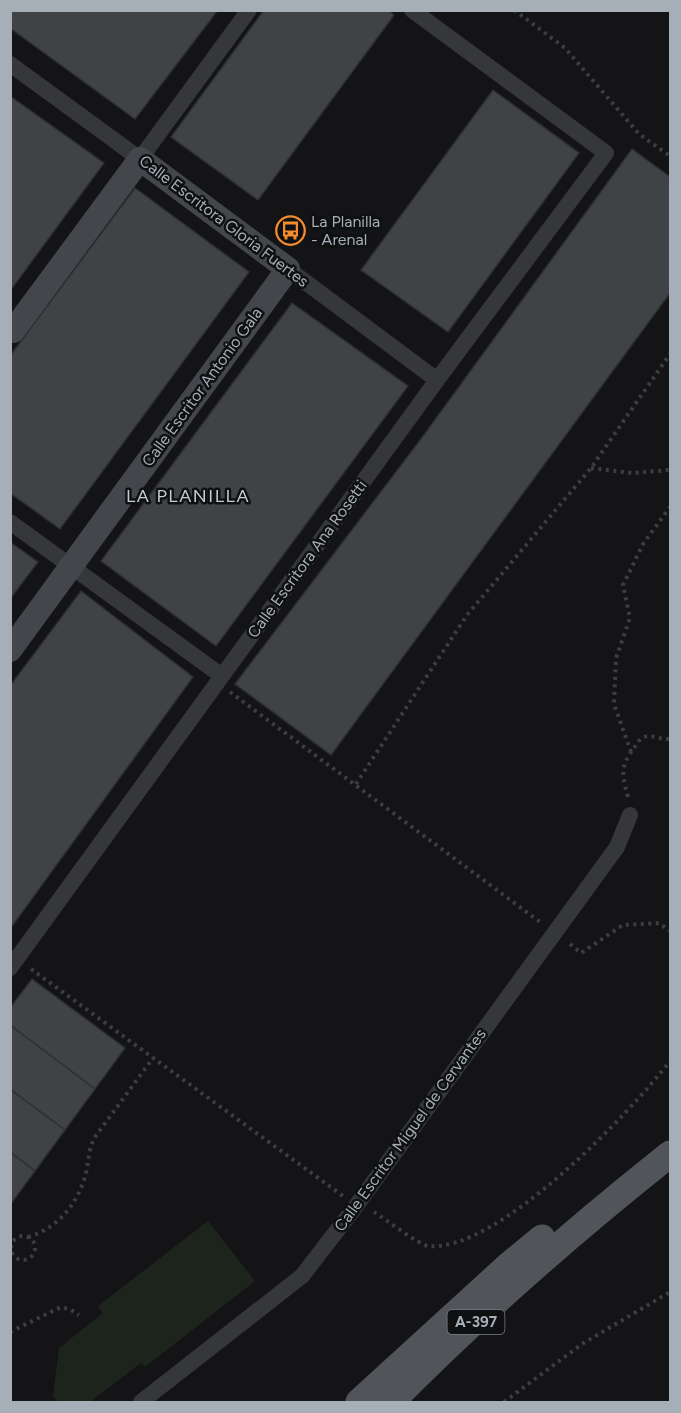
<svg xmlns="http://www.w3.org/2000/svg" width="681" height="1413" viewBox="0 0 681 1413" font-family="Figtree,sans-serif">
	<rect width="100%" height="100%" fill="#141416"/>
	<!-- green -->
	<path fill="#1c241c" d="M208 1221 255 1281 145 1367 141 1363 90 1402H58L53 1396 59 1348 103 1313 98 1306Z"/>
	<!-- building -->
	<path fill="#404346" stroke="#2e2f32" stroke-width="1.5" d="M10 10H218L135 119 10 28Z
		M264 10H388L394 15 258 200 171 137Z
		M493 90 579 153 448 332 361 270Z
		M10 96 104 163 10 291Z
		M632 149 670 177V293L331 755 235 684 421 439Z
		M135 188 249 272 60 529 10 493V356Z
		M292 303 408 386 216 646 101 561Z
		M10 542 38 562 10 599Z
		M81 591 193 677 10 929V686Z
		M32 979 125 1048 95 1089 10 1025V1008Z
		M10 1025 95 1089 65 1130 10 1089Z
		M10 1089 65 1130 35 1171 10 1152Z
		M10 1152 35 1171 10 1205Z"/>
	<g fill="none" stroke-linecap="round" stroke-linejoin="round">
		<!-- path -->
		<path stroke="#3b3e42" stroke-width="4" stroke-dasharray="3 4.5" stroke-linecap="butt" d="M514 10 565 48 639 134 670 156
			M591 468 632 473 670 470
			M230 692 540 922
			M631 752 614 704 616 658 630 618 623 585 643 544 670 507
			M356 784 467 615 591 468 670 354
			M628 797C619 765 623 764 641 738 653 733 659 740 670 739
			M570 944 581 953 623 925 659 923 670 931
			M31 969 343 1196
			M374 1212C384 1218 419 1245 428 1246 497 1253 630 1113 670 1061
			M11 1248a12 12 0 1 1 24 0a12 12 0 1 1-24 0Z
			M28 1237C59 1228 78 1203 86 1173 89 1161 88 1149 95 1137L153 1058
			M10 1332 61 1307 71 1310 79 1315
			M504 1402 582 1344 670 1292"/>
		<!-- street -->
		<path stroke="#35373b" stroke-width="16" d="M10 64 140 159 249 10
			M288 269 437 380
			M10 522 222 676
			M10 968 437 380 606 153 412 10
			M141 1402 302 1276 356 1206 617 847 630 815"/>
		<!-- secondary -->
		<path stroke="#43474b" stroke-width="24" d="M10 329 13 331 140 159 288 269 10 650"/>
		<!-- primary -->
		<path stroke="#51555a" stroke-width="27" d="M359 1402 508 1266 542 1238
			M391 1402C478 1314 573 1231 670 1154"/>
	</g>
	<!-- icons -->
	<defs>
		<symbol id="bus-ring" viewBox="-11 -11 22 22"><circle r="9.5" fill="#0f1011" stroke="#f58c2d" stroke-width="1.5"/><path d="M-5-6H5V4H4V6H2V4H-2V6H-4V4H-5ZM-3.5-4V0h7V-4ZM-3.5 1.2v1.5H-2V1.2ZM2 1.2v1.5H3.5V1.2Z" fill="#f58c2d"/></symbol>
	</defs>
	<g fill-rule="evenodd">
		<use href="#bus-ring" x="274" y="214" width="33" height="33"/>
	</g>
	<g text-anchor="middle" dominant-baseline="central" stroke-width="5" stroke-linejoin="round" paint-order="stroke">
		<!-- shield labels -->
		<rect fill="#0f1011" stroke="#797f85" stroke-width="1.5" x="447.5" y="1310" width="57" height="24" rx="4.5"/>
		<g font-size="15" font-weight="bold" fill="#a6aeb7">
			<text x="476" y="1322">A-397</text>
		</g>
		<!-- street labels -->
		<g font-size="16" fill="#a6aeb7" stroke="#0f1011">
			<text transform="translate(224 221) rotate(37)">Calle Escritora Gloria Fuertes</text>
			<text transform="translate(202 387) rotate(-54)">Calle Escritor Antonio Gala</text>
			<text transform="translate(307 559) rotate(-54)">Calle Escritora Ana Rosetti</text>
			<text transform="translate(410 1130) rotate(-54)">Calle Escritor Miguel de Cervantes</text>
		</g>
		<!-- poi labels -->
		<g font-size="16" fill="#a6aeb7" stroke="#0f1011" text-anchor="start">
			<text x="311" y="221">La Planilla<tspan x="311" dy="18">- Arenal</tspan></text>
		</g>
		<!-- neighbourhood labels -->
		<g font-size="18" letter-spacing="1.5" fill="#c7ccd3" stroke="#0f1011">
			<text x="188" y="496">LA PLANILLA</text>
		</g>
	</g>
	<!-- border -->
	<rect width="681" height="1413" fill="none" stroke="#a6aeb7" stroke-width="24"/>
</svg>
